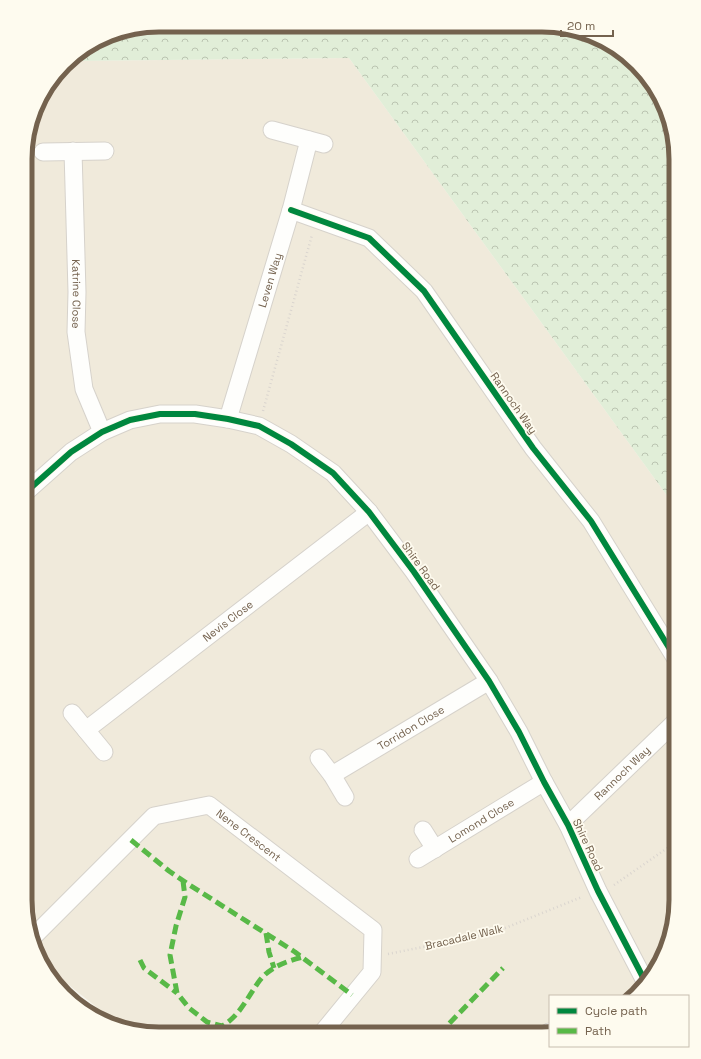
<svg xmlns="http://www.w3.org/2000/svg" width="701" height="1059" viewBox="0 0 701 1059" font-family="'Space Grotesk',sans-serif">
	<defs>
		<pattern id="forest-crowns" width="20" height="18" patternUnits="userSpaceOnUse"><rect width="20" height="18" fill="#e1eed8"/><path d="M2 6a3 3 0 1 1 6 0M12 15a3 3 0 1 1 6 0" fill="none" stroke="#bbc4b1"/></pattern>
	</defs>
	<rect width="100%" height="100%" fill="#f7f5ed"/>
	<!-- residential -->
	<path fill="#f0eadb" d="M349 58 676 508V909L666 951 648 981 629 996H550V1032L542 1034 142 1033 114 1021 50 970 35 951 25 900 26 142 43 92 69 61Z"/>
	<!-- forest -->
	<path fill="url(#forest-crowns)" d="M159 25 559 26 623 53 666 108 676 159V508L349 58 69 61 71 58 116 32Z"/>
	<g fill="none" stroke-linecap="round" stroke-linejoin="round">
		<defs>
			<g id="street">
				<path d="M272 130 324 144"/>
				<path id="s1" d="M73 151 77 292 76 332 84 389 102 432"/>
				<path d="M43 152 105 151"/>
				<path d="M291 210 369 238 424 291 533 448 591 521 676 659"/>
				<path id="s2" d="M228 419 291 210 309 140"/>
				<path d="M26 492 71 452 102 432 130 420 160 414H195L228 419 259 426 291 444 333 473 369 512 414 572 489 681 519 732 544 782 568 825 598 891 646 983"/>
				<path d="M72 713 104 752"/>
				<path id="s3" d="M86 730 369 512"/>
				<path d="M319 758 332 775 345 797"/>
				<path id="s4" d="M332 775 489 681"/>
				<path id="s5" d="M568 825 676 721"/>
				<path d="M423 830 435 849"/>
				<path id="s6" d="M418 859 544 782"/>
				<path id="s7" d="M33 937 154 816 209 805 373 930 372 972 322 1033"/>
				<path d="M549 1032H550"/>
			</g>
		</defs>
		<!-- street casing -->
		<use href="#street" stroke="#d6d2cb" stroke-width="19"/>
		<!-- path -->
		<path stroke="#dad5cf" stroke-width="2.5" stroke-dasharray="1 3" stroke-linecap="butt" d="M263 411 312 235
			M614 885 676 842
			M388 954 493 933 582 897"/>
		<!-- street -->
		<use href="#street" stroke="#fefefc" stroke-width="17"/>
		<!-- quiet -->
		<path stroke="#58b947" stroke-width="5" stroke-dasharray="10 5" stroke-linecap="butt" d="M131 840 169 871 188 884 295 952 352 995
			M183 881 185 897 176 926 170 955 177 993 189 1008 207 1022 222 1026C240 1016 248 996 260 980 270 967 287 961 303 957
			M266 933 269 952 274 968
			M140 960 144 968 177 993
			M439 1034 503 968"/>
		<defs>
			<path id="cycleway" d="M291 210 369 238 424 291 533 448 591 521 676 659
				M26 492 71 452 102 432 130 420 160 414H195L228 419 259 426 291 444 333 473 369 512 414 572 489 681 519 732 544 782 568 825 598 891 646 983"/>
		</defs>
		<!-- cycleway casing -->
		<use href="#cycleway" stroke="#fefbef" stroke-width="8"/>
		<!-- cycleway -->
		<use href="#cycleway" stroke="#00873e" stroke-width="6"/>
	</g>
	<g text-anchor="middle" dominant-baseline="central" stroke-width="3.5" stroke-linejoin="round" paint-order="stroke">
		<!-- street labels -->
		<g font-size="11" fill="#74624e" stroke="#fefbef">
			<text stroke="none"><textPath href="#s2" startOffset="145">Leven Way</textPath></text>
			<text stroke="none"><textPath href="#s1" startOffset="143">Katrine Close</textPath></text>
			<text transform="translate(514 403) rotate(55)">Rannoch Way</text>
			<text transform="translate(421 566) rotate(54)">Shire Road</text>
			<text stroke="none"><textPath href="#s3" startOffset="179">Nevis Close</textPath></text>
			<text stroke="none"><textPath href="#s4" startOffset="92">Torridon Close</textPath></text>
			<text stroke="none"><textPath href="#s5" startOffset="75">Rannoch Way</textPath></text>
			<text stroke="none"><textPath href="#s6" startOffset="74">Lomond Close</textPath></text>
			<text stroke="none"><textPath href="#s7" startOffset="277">Nene Crescent</textPath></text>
			<text transform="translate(588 845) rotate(65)">Shire Road</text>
			<text transform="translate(464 937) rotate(-13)">Bracadale Walk</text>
		</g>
	</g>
	<!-- crop -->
	<path d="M0 0H701V1059H0ZM159 32H542A127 127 0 0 1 669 159V900A127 127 0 0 1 542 1027H159A127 127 0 0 1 32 900V159A127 127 0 0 1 159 32Z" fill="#fefbef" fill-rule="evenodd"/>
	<path fill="none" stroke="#74624e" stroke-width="5" d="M159 32H542A127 127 0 0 1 669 159V900A127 127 0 0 1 542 1027H159A127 127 0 0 1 32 900V159A127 127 0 0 1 159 32Z"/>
	<!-- legend -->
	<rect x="549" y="995" width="140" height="52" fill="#fefbef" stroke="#c7beaf"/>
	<rect x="557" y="1008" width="20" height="6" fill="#00873e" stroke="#c7beaf"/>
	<text x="585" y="1015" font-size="12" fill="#74624e">Cycle path</text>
	<rect x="557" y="1028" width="20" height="6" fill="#58b947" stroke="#c7beaf"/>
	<text x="585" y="1035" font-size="12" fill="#74624e">Path</text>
	<!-- scale -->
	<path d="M561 30v6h52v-6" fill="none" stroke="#74624e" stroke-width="2"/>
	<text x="567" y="30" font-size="12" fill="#74624e" stroke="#fefbef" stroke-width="3" paint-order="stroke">20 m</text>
</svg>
